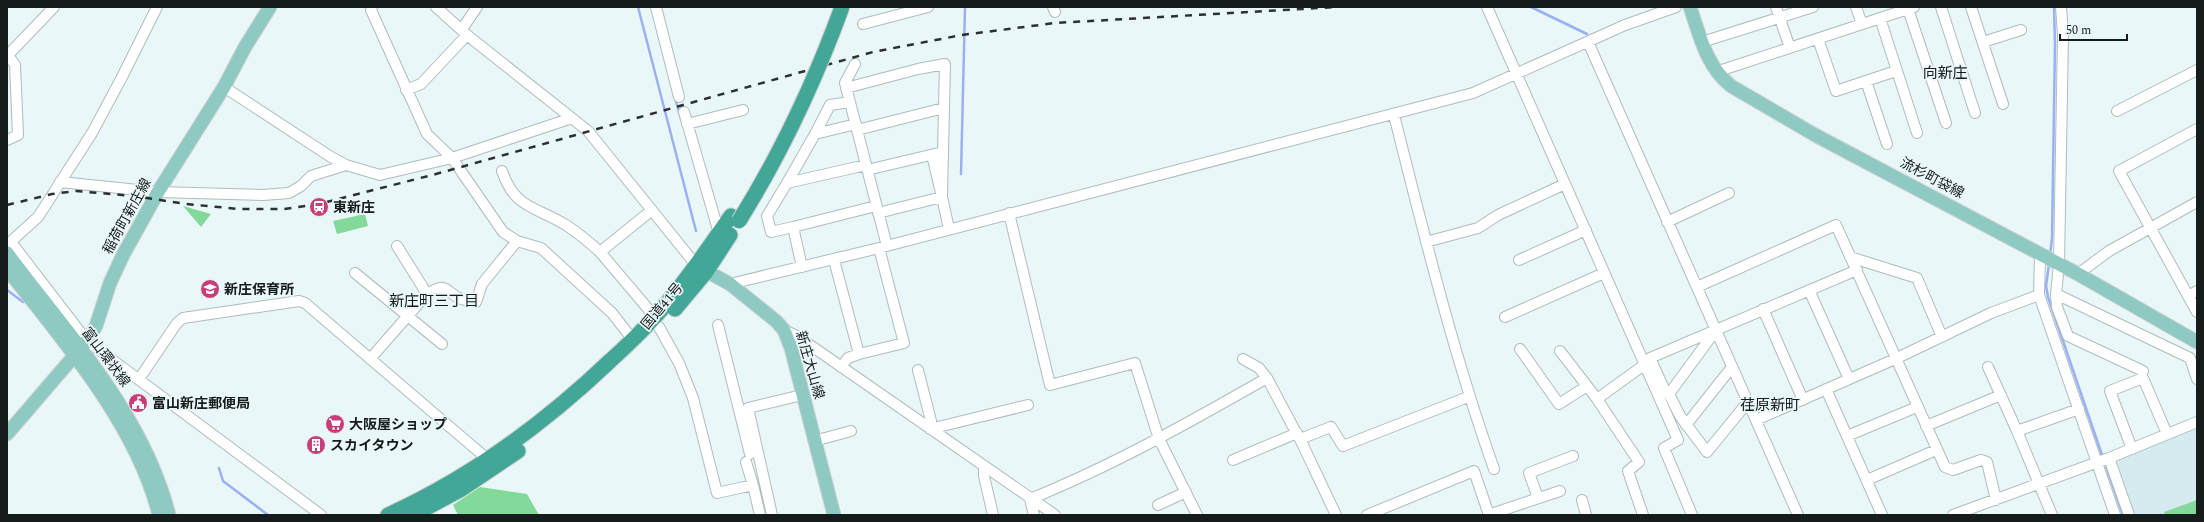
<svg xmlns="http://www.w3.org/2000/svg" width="2204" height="522" viewBox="0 0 2204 522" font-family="Spectral,'Noto Sans JP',serif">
	<rect width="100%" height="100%" fill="#eaf7f9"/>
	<!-- built -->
	<path fill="#d5ebef" d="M2197 427V515H2132L2113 461Z"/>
	<!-- green -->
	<path fill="#82d99a" d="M183 206 211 214 201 227Z
		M365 214 368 226 337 234 333 221Z
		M480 487 527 494 539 515H458L453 505Z
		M2197 500V515H2165L2164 512Z"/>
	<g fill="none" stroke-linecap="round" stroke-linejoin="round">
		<!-- stream -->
		<path stroke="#9ab0f3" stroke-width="2.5" d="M638 7 696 231
			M1531 7 1587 34
			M675 98 681 119
			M961 174 965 7
			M2050 255 2052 238 2055 44 2054 7
			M2049 264 2046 286 2048 297 2103 458
			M7 290 23 302
			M2105 463 2123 515
			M219 468 223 481 268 515"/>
		<defs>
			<path id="minor" d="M372 7 371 10 427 134 452 158 503 232 517 241 541 248 612 313 633 340
				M436 7 467 35 588 131 696 265
				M656 7 679 97
				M1053 7 1055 12
				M1487 7 1678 440 1664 448 1692 515
				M1776 7 1790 48
				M1856 7 1862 24
				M1941 7 1975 113
				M1971 7 2003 104
				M1908 9 1946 123
				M1880 18 1917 133
				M863 24 928 7
				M462 29 477 7
				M1818 39 1836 91 1896 71
				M1588 42 1798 515
				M1702 42 1813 7
				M1983 42 2021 30
				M7 54 15 65 18 135 7 140
				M8 55 54 7
				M855 64 845 83 887 246
				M1716 72 1914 7
				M1866 81 1887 144
				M224 87 331 157 346 165 380 175 452 158 572 118
				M846 88 918 69 945 64 943 152 867 170
				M406 90 421 84 467 35
				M2117 111 2197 70
				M684 112 719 233
				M1394 115C1424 234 1453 353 1494 469
				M687 124 743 110
				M2197 129 2119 171 2197 312
				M857 130 944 108
				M815 134 830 105 850 102
				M932 155 942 197 943 152
				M502 171C515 209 535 206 566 225 578 233 589 242 600 252L652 210
				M60 182 158 192 263 195 289 193 301 186 311 176 346 165
				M787 183 815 134 856 124
				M878 213 942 197 949 229
				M1009 213 1050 385 1135 363 1159 439 1197 515
				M1667 222 1729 193
				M793 227 771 232 767 216 787 183 866 165
				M11 242 87 341 321 515
				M1426 242 1478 228 1498 215 1565 184
				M7 245 38 217 92 133 122 77 157 7
				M397 246 427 294
				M600 252 655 317
				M1850 257 1917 278 1942 337
				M834 260 859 354 904 343 879 248
				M1519 260 1586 230
				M802 267 793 227 876 206
				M355 273 442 344
				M2078 274 2109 251 2197 202
				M730 284 879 248 1473 93 1625 25 1676 7
				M1697 287 1836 225 1945 467 1953 470 1981 460 1987 462 1996 500
				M1809 290 1849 379
				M2056 294 2059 264 2063 35 2061 7
				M2039 295 2115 515
				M2188 296 2197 291
				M1763 309 1803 400
				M1505 317 1604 273
				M718 325 750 454
				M659 327 679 363 693 398 717 493 753 485 746 462
				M784 330 797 336 1055 515
				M1520 349 1559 404 1587 386
				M1560 351 1597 399
				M370 359 427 294C445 284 442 287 457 297 462 300 470 301 476 302L482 284 517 241
				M841 367 848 358 859 354
				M1988 367 2017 431
				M918 370 931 421 930 429 1028 405
				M2143 371 2068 336 2057 307 2056 294 2190 358 2197 379
				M1267 378 1299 438
				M139 379 177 323 183 318 299 301 305 303 492 463
				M1826 389 1882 515
				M1669 394 1716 330
				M1747 403 1707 452 1680 416 1669 394 1665 391 1650 358 1857 270
				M1756 420 1895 359 1991 313 2039 295 2040 255
				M1686 425 1732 367
				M1926 426 2001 395
				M1847 436 1917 407
				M814 441 851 431
				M2132 449 2110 391 2143 378 2167 434
				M2109 458 2129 515
				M1233 460 1297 433
				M984 467V476L993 515
				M1867 480 1936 450
				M753 485 760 515
				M1538 498 1529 473 1573 456
				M1582 500 1586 515
				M1158 505 1186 492
				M772 515 748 408 802 395
				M1034 515 1030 499C1112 466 1190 422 1267 378L1259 368 1243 359
				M1336 515 1300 439 1331 427 1343 446 1468 397
				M1367 515 1474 471 1489 515
				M1488 515 1560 491
				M1643 515 1628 471 1639 462 1597 399 1644 365
				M1953 515 2109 458 2197 422
				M2052 515 2017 431 2079 409"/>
			<path id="major" d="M1690 7C1700 36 1706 66 1731 86L1815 135 2078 274 2197 342
				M7 253C68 335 143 413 169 515
				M699 267 730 284 776 321 784 330 791 348 834 515
				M7 269C63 340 137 425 159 515
				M7 434 87 341 96 326 110 283 123 255 158 192 224 87 245 47 270 7"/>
			<path id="highway" d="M675 309 706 272 730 235
				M388 515C472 477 545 423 611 360 632 341 653 321 670 299 692 273 711 244 731 216
				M413 515 460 490 518 451"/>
		</defs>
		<!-- minor casing -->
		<use href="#minor" stroke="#afbcbe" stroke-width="12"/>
		<!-- major casing -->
		<use href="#major" stroke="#d0d1d2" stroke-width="15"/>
		<!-- highway casing -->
		<use href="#highway" stroke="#d0d1d2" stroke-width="17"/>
		<!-- minor -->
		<use href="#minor" stroke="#fff" stroke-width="10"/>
		<!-- major -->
		<use href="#major" stroke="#8ecac1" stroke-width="13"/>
		<!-- highway -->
		<use href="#highway" stroke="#42a797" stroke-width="15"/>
		<!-- rail -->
		<path stroke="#2b3132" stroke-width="2.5" stroke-dasharray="7 7" stroke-linecap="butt" d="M7 205 52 194 76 191 134 196 186 204 239 209H284L319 204 436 174 873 52 962 35 1055 23 1337 7"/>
		<defs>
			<path id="highway-bridge" d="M739 221C782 152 814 84 842 7"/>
		</defs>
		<!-- highway-bridge casing -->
		<use href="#highway-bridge" stroke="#d0d1d2" stroke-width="17" stroke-linecap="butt"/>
		<!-- highway-bridge -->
		<use href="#highway-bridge" stroke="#42a797" stroke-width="15"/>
	</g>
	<!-- icons -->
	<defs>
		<symbol id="station-disc" viewBox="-11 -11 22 22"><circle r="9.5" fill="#c73e79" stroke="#eaf7f9"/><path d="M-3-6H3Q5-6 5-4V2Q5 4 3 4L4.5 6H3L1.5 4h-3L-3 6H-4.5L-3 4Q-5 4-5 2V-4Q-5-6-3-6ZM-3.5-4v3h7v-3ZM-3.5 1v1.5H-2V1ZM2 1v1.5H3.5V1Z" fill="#fff"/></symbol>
		<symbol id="school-disc" viewBox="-11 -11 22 22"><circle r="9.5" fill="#c73e79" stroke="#eaf7f9"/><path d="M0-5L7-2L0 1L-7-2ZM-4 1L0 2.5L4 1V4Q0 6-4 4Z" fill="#fff"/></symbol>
		<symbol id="civic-disc" viewBox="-11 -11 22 22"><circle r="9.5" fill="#c73e79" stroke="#eaf7f9"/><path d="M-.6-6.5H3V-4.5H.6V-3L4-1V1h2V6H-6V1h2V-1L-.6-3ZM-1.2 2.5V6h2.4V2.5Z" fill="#fff"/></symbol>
		<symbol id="supermarket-disc" viewBox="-11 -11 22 22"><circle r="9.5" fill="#c73e79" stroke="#eaf7f9"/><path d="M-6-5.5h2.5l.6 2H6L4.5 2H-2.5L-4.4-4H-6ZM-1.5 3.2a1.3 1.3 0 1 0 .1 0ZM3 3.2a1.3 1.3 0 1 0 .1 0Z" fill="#fff"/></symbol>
		<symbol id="building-disc" viewBox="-11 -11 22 22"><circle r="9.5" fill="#c73e79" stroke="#eaf7f9"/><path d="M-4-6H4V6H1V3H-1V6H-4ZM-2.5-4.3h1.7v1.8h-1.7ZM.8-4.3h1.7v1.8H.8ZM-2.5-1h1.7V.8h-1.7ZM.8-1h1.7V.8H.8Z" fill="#fff"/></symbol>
	</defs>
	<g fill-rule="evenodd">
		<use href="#station-disc" x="308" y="196" width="22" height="22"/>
		<use href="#school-disc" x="199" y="278" width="22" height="22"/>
		<use href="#civic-disc" x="127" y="392" width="22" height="22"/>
		<use href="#supermarket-disc" x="324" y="413" width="22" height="22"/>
		<use href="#building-disc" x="305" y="434" width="22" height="22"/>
	</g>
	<g text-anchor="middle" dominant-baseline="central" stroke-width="3.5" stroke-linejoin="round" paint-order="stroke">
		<!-- street labels -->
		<g font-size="14" fill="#161b1c" stroke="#eaf7f9">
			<text transform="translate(1932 178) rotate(28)">流杉町袋線</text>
			<text transform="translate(127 216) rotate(-61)">稲荷町新庄線</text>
			<text transform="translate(662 306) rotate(-50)">国道41号</text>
			<text transform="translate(106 357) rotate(53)">富山環状線</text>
			<text transform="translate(810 365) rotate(74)">新庄大山線</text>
		</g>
		<!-- poi labels -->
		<g font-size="14" font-weight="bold" fill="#161b1c" stroke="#eaf7f9" text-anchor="start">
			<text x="333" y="207">東新庄</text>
			<text x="224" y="289">新庄保育所</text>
			<text x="152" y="403">富山新庄郵便局</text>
			<text x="349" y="424">大阪屋ショップ</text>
			<text x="330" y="445">スカイタウン</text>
		</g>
		<!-- neighbourhood labels -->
		<g font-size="15" fill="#161b1c" stroke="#eaf7f9">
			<text x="1945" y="73">向新庄</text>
			<text x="434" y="301">新庄町三丁目</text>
			<text x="1770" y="405">荏原新町</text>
		</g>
	</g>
	<!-- border -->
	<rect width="2204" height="522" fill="none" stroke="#161b1c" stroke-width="16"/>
	<!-- scale -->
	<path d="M2060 34v6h67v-6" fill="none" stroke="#161b1c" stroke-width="2"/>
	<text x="2066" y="34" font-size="12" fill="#161b1c" stroke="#eaf7f9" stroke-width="3" paint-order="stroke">50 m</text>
</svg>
